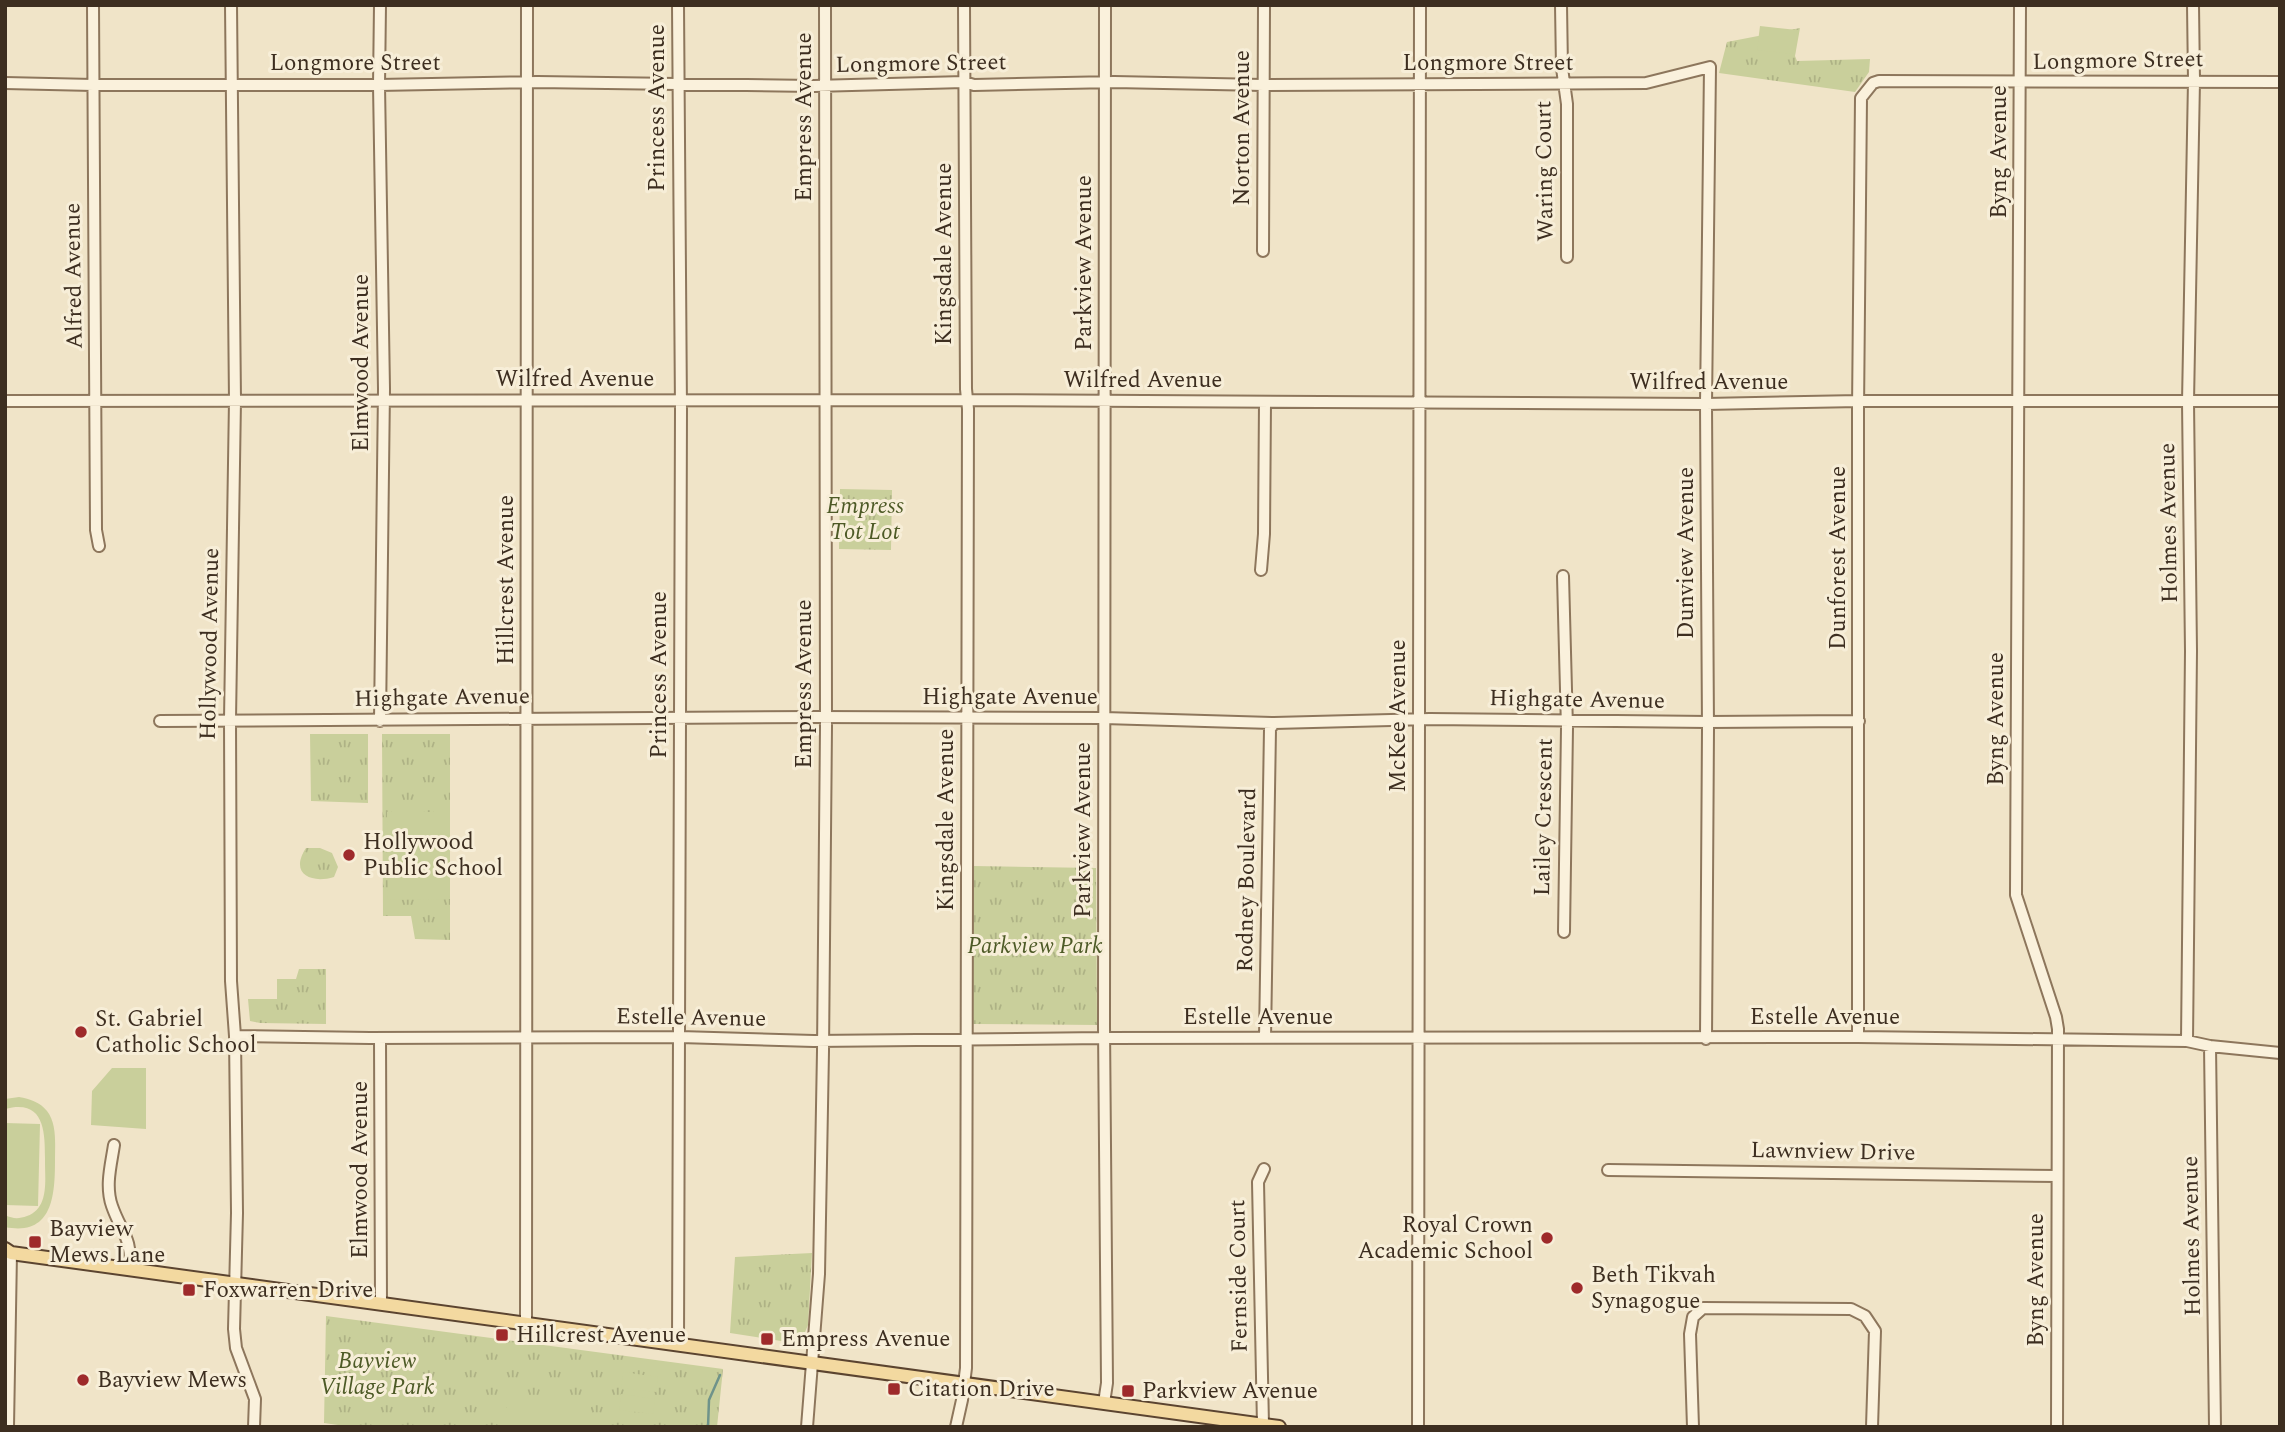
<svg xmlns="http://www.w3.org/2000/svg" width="2285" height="1432" viewBox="0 0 2285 1432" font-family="Spectral,serif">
	<defs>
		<pattern id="grass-tufts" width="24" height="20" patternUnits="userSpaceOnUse" patternTransform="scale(1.75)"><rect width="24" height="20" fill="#c9cf9b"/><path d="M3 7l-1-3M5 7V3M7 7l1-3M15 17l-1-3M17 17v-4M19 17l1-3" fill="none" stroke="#aeb285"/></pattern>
	</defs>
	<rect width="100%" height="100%" fill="#f0e4c8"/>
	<!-- grass -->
	<path fill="url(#grass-tufts)" d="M1800 28 1795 56 1797 61 1870 59 1869 72 1855 92 1719 73 1727 42Z
		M840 489 892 490 891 550 839 549Z
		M310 734H368V803L311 801Z
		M382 734H450V940L415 939 411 916H383Z
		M306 848H320L332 853 338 867 334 877C311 884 289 874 306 848Z
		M973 866 1096 868 1097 1025 973 1024Z
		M299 969H326V1024L260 1023 250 1021 248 999H277V979H296Z
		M812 1253 808 1325 800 1344 730 1333 735 1257Z
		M326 1316 723 1369 717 1427H352L324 1423Z"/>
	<!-- pitch -->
	<path fill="#c9cf9b" d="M1760 26 1797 30 1795 54 1757 50Z
		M387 812H450V899L388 900Z
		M112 1068H146V1129L91 1125 92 1091Z
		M19 1097C30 1099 40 1102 47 1111 57 1124 55 1143 55 1159 55 1193 54 1237 5 1227V1215C13 1219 19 1219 27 1216 49 1208 45 1181 45 1162 45 1134 46 1098 5 1109V1099Z
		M5 1123 40 1124 38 1206 5 1205Z
		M623 1372 658 1377 656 1392 621 1388Z
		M621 1394 655 1399 653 1414 619 1410Z
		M507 1402H591V1427H507Z"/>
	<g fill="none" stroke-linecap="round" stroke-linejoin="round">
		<!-- stream -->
		<path stroke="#6f938a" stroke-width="2.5" d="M708 1427 709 1400 720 1375"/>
		<defs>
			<path id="minor" d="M93 5 96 530 99 546
				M231 5 235 400 230 720 231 981 235 1036 237 1213 234 1329 236 1348 255 1399 254 1427
				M1561 5 1562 68 1567 104V257
				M2020 5 2016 895 2056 1017 2058 1029 2057 1427
				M5 83 93 85H379L537 82 814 86 964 82 974 85 1114 82 1263 85 1646 83 1710 67 1706 404 1708 729 1706 1039
				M1263 251 1264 5
				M5 401 967 400 1706 404 1859 401H2280
				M1261 570 1264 534 1265 402
				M1563 576 1567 728 1564 932
				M160 721 816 717 1104 718 1274 723 1430 719 1708 722 1859 721
				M380 721 384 389 379 85 380 5
				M235 1036 370 1038 680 1037 814 1041 1104 1038 1858 1037 2187 1041 2210 1046 2280 1053
				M1858 1037V410L1861 98 1873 83 1879 81 2280 82
				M380 1038 381 1303
				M1265 1038 1270 729 1274 723
				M2187 1041 2191 651 2188 402 2194 81 2193 5
				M2210 1046 2215 1427
				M114 1145C111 1165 105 1186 112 1206 121 1232 132 1237 130 1269
				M1608 1170 2057 1176
				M526 1323 527 5
				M678 1344 681 409 678 5
				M1104 1403 1107 1383 1104 1026 1105 5
				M1263 1425 1258 1182 1264 1169
				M8 1427 11 1253
				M807 1427 819 1274 823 1051 826 726 825 5
				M956 1427 962 1400 966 1368 968 409 966 389 964 5
				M1418 1427 1420 5
				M1693 1427 1690 1334 1693 1317 1703 1308 1851 1309 1865 1316 1875 1331 1872 1427"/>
			<path id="major" d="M5 1249 11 1253 1279 1427"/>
		</defs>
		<!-- minor casing -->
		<use href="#minor" stroke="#8d765c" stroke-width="14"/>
		<!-- major casing -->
		<use href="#major" stroke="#5b4430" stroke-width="16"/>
		<!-- minor -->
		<use href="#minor" stroke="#faf1dc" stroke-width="10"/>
		<!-- major -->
		<use href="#major" stroke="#f3d9a0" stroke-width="12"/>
	</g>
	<!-- markers -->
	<g fill="#9e2a2b" stroke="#f7eed8" stroke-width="2.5">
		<circle cx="349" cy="855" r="7"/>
		<circle cx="81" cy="1032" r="7"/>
		<circle cx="1547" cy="1238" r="7"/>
		<rect x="28" y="1235" width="14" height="14" rx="3.5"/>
		<circle cx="1577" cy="1288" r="7"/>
		<rect x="182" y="1283" width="14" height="14" rx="3.5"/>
		<rect x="495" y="1328" width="14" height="14" rx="3.5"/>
		<rect x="760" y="1332" width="14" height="14" rx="3.5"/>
		<circle cx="83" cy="1380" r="7"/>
		<rect x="887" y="1382" width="14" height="14" rx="3.5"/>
		<rect x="1121" y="1384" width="14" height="14" rx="3.5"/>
	</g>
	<g text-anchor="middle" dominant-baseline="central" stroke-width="6" stroke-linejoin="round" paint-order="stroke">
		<!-- street labels -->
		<g font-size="23" fill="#3d2e20" stroke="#f7eed8">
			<text transform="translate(2118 61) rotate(-1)">Longmore Street</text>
			<text x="355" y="63">Longmore Street</text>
			<text x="1488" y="63">Longmore Street</text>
			<text transform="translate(921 64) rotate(-1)">Longmore Street</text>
			<text transform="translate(657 108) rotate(-90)">Princess Avenue</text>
			<text transform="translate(804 117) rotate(-90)">Empress Avenue</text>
			<text transform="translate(1242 128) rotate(-90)">Norton Avenue</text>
			<text transform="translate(1999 152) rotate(-90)">Byng Avenue</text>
			<text transform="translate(1545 171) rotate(-91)">Waring Court</text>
			<text transform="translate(944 254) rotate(-90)">Kingsdale Avenue</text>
			<text transform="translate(1084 263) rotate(-90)">Parkview Avenue</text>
			<text transform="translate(74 276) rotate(-91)">Alfred Avenue</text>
			<text transform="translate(361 363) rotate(-90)">Elmwood Avenue</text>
			<text x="575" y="379">Wilfred Avenue</text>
			<text x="1143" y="380">Wilfred Avenue</text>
			<text x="1709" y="382">Wilfred Avenue</text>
			<text transform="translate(2169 523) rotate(-91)">Holmes Avenue</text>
			<text transform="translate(1686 553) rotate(-90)">Dunview Avenue</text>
			<text transform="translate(1838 558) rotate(-90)">Dunforest Avenue</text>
			<text transform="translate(506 580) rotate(-90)">Hillcrest Avenue</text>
			<text transform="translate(210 644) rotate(-89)">Hollywood Avenue</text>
			<text transform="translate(659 675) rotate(-90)">Princess Avenue</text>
			<text transform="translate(804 684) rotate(-90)">Empress Avenue</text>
			<text x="1010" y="697">Highgate Avenue</text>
			<text transform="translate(442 698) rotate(-1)">Highgate Avenue</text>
			<text transform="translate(1577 700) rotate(1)">Highgate Avenue</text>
			<text transform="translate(1398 716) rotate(-90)">McKee Avenue</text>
			<text transform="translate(1996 719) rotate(-90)">Byng Avenue</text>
			<text transform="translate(1544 817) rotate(-89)">Lailey Crescent</text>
			<text transform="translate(946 820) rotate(-90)">Kingsdale Avenue</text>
			<text transform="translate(1083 830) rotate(-90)">Parkview Avenue</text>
			<text transform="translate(1247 880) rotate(-89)">Rodney Boulevard</text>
			<text x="1258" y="1017">Estelle Avenue</text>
			<text x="1825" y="1017">Estelle Avenue</text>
			<text transform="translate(691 1018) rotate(1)">Estelle Avenue</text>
			<text transform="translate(1833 1152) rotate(1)">Lawnview Drive</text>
			<text transform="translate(360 1170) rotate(-90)">Elmwood Avenue</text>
			<text transform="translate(2192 1236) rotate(-91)">Holmes Avenue</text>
			<text transform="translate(1239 1276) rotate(-91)">Fernside Court</text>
			<text transform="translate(2036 1280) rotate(-90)">Byng Avenue</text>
		</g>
		<!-- park labels -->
		<g font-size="23" font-style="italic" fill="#4d5a26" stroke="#f7eed8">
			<text x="865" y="506">Empress<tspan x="865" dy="26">Tot Lot</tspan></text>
			<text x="1035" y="946">Parkview Park</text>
			<text x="377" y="1361">Bayview<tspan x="377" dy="26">Village Park</tspan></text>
		</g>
		<!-- poi labels -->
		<g font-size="23" fill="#3d2e20" stroke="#f7eed8" text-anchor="start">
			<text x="363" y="842">Hollywood<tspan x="363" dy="26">Public School</tspan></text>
			<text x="95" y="1019">St. Gabriel<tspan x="95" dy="26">Catholic School</tspan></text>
			<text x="1533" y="1225" text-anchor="end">Royal Crown<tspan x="1533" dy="26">Academic School</tspan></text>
			<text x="49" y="1229">Bayview<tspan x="49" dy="26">Mews Lane</tspan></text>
			<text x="1591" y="1275">Beth Tikvah<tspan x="1591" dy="26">Synagogue</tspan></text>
			<text x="203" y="1290">Foxwarren Drive</text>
			<text x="516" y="1335">Hillcrest Avenue</text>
			<text x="781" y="1339">Empress Avenue</text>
			<text x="97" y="1380">Bayview Mews</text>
			<text x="908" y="1389">Citation Drive</text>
			<text x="1142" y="1391">Parkview Avenue</text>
		</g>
	</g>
	<!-- border -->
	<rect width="2285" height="1432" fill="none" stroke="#3d2e20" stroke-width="14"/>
</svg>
